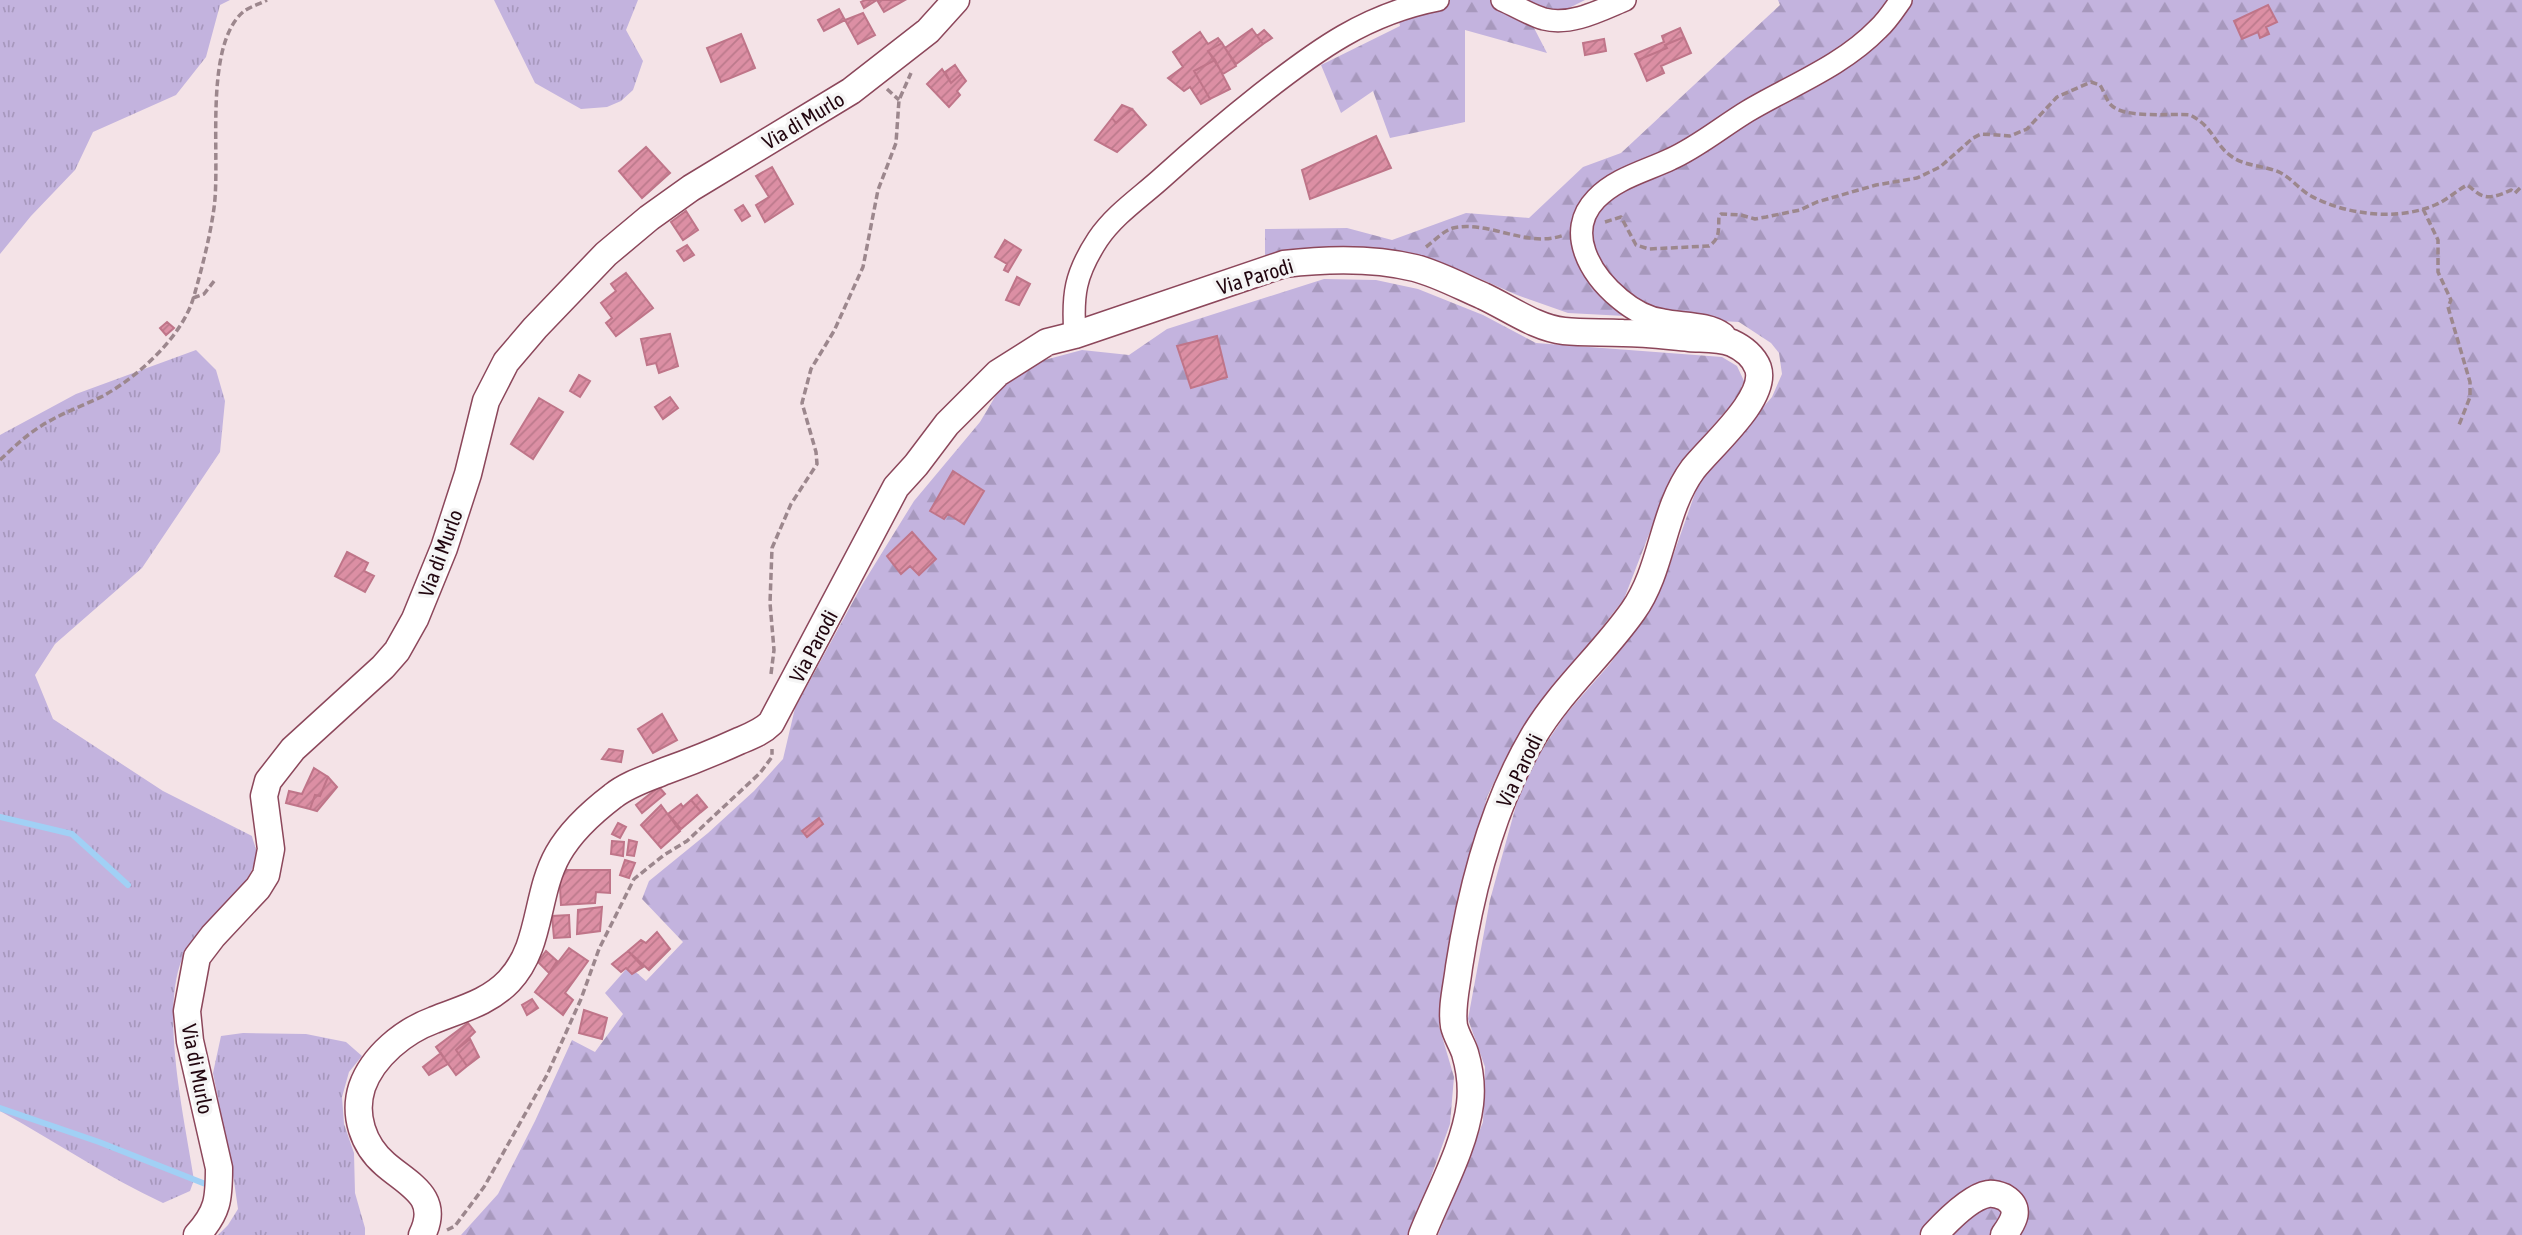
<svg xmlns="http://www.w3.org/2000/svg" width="2522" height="1235" viewBox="0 0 2522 1235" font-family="'Asap Condensed',sans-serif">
	<defs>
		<pattern id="grass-tufts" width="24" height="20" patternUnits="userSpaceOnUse" patternTransform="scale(1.75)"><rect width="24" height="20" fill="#c3b3de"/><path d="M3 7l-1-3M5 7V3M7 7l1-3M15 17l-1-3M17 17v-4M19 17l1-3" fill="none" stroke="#a798bd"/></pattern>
		<pattern id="forest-firs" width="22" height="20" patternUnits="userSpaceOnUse" patternTransform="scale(1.75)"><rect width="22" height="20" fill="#c3b3de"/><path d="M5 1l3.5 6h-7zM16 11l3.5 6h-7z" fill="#a798bd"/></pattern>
		<pattern id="building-hatch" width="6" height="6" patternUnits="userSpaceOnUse" patternTransform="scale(1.75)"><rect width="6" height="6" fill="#dc8fa4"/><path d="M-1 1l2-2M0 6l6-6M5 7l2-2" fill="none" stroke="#bc7a8c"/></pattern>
	</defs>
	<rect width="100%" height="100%" fill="#f4e3e7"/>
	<!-- grass -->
	<path fill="url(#grass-tufts)" d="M0 0H230L220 5 206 57 176 95 93 132 75 170 31 216 0 254Z
		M494 0H638L626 30 643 61 633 90 621 101 607 107 581 109 535 83Z
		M196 350 216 370 225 401 220 452 142 568 55 644 35 675 53 719 163 791 252 836C253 841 256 847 256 851 258 888 195 924 182 959 160 1014 185 1121 194 1180L190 1191 163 1203C107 1177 55 1141 0 1111V435L76 394Z
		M243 1033 306 1034 346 1042 362 1056 349 1072 342 1097 344 1124 354 1153 355 1193 365 1228V1235H218L228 1225 238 1209 234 1181 213 1073 221 1036Z"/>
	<!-- forest -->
	<path fill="url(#forest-firs)" d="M1394 0H1585L1533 26 1547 53 1465 30V122L1390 138 1373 91 1341 113 1321 65 1400 26Z
		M1778 0H2522V1235H2020L2028 1218 2024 1197 2003 1182 1990 1181 1923 1229 1919 1235H1438L1483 1122 1485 1067 1468 1019 1490 900 1520 791 1543 748 1566 714 1609 665 1651 609 1667 573 1700 479 1772 397 1782 374 1779 353 1771 343 1739 322 1568 313 1517 295 1460 270 1388 255 1265 257V229L1347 228 1392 240 1466 213 1529 218 1583 167 1621 153 1780 5Z
		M1324 279 1376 280 1418 289 1483 315 1536 343 1722 357 1737 366 1744 381 1737 398 1693 449 1668 485 1624 599 1525 726 1505 759 1487 797 1456 916 1445 970 1439 1026 1454 1077 1450 1124 1410 1235H461L498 1194 535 1121 572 1040 595 1052 623 1014 605 993 629 966 646 981 683 942 642 899 649 881 708 833 754 791 783 759 795 708 862 585 914 501 980 422 1002 385 1037 362 1082 350 1129 355 1167 329Z
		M1992 1205 2002 1211V1219L1990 1235H1950L1976 1211Z"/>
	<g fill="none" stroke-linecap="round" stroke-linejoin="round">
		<!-- stream -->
		<path stroke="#a1d0f5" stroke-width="6" d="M0 817 72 834 128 885
			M0 1108 99 1142 213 1187"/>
	</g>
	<!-- building -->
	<path fill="url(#building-hatch)" stroke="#bf7589" stroke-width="2" d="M865 0H905L884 12 877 0 864 8 861 2Z
		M2268 5 2277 22 2266 27 2269 34 2260 38 2258 32 2242 39 2234 21Z
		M839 9 845 20 824 31 818 20Z
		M863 13 875 35 858 44 845 20Z
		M1680 28 1684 37 1665 45 1667 48 1638 60 1635 54 1664 42 1662 36Z
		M1252 29 1263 44 1236 64 1225 48Z
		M1264 30 1272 38 1263 44 1257 36Z
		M1200 32 1208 44 1218 38 1222 43 1208 51 1215 60 1194 71 1210 99 1201 104 1190 87 1184 91 1168 78 1183 67 1173 52Z
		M741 34 755 68 721 82 707 48Z
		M1684 37 1691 53 1661 66 1664 73 1647 81 1638 60 1667 48 1665 45Z
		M1604 39 1606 51 1585 55 1583 43Z
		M1222 43 1236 66 1223 74 1208 51Z
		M1215 60 1230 89 1210 99 1194 71Z
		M955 65 961 74 951 83 945 72Z
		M942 69 951 83 961 74 966 81 957 91 960 95 949 107 927 84Z
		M1122 105 1132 109 1116 123 1112 118Z
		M1132 109 1146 125 1117 152 1095 140 1112 118 1116 123Z
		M1376 136 1391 168 1310 199 1302 170Z
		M646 147 670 173 642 198 619 171Z
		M772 167 793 204 765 222 756 205 769 197 756 176Z
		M743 205 750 216 742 221 735 210Z
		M686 211 698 230 683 240 671 222Z
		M1005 240 1021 250 1008 272 1004 270 1007 264 995 257Z
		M687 245 694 255 684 261 677 251Z
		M626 273 653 308 616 336 606 323 612 318 601 303 616 291 611 284Z
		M1017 277 1030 284 1019 305 1006 300Z
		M167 322 174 328 166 335 160 328Z
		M670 334 678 366 659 373 656 363 647 365 641 339Z
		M1217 336 1227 377 1191 388 1177 346Z
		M579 375 590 381 580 397 570 391Z
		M670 397 678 408 663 419 655 407Z
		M539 398 563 412 533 459 511 444Z
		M953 471 984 491 964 524 948 514 944 519 930 511Z
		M912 532 936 559 919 575 910 566 901 574 887 556Z
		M347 552 368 563 364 571 374 576 365 592 335 576Z
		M662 714 677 740 653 753 638 729Z
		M609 749 623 751 621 762 602 759Z
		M314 768 328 777 320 796 315 795 310 809 286 803 289 791 302 794Z
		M328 777 337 787 317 811 310 809 315 795 320 796Z
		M659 787 665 794 642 813 636 805Z
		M697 795 707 807 701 812 691 800Z
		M691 800 701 812 681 829 668 814 681 804 683 807Z
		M661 805 680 831 661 848 641 825Z
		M819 818 823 824 807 837 802 831Z
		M618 823 626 827 620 838 612 834Z
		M629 840 637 842 634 856 627 855Z
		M612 841 624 842 623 856 611 854Z
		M625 860 635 863 629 878 620 875Z
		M559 870H610V893L596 892 595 903 561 905Z
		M602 907 600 931 577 934 578 910Z
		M569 915 570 937 554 938 552 916Z
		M657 932 670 949 649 970 628 951 641 940 646 943Z
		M569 948 588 961 565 993 573 1000 563 1015 535 992Z
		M546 951 557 961 549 973 538 962Z
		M628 951 643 967 632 974 626 968 621 972 612 964Z
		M532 999 538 1008 527 1015 522 1005Z
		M584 1010 607 1018 602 1039 579 1033Z
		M468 1023 475 1032 456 1050 467 1066 456 1075 436 1047Z
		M470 1039 479 1057 467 1066 456 1050Z
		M441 1053 448 1064 429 1075 423 1067Z"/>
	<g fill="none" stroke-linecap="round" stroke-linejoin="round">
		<defs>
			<path id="minor" d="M1502 0C1516 6 1530 15 1544 19 1571 26 1601 10 1625 0
				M1724 334C1708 322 1682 324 1663 320 1648 318 1632 309 1620 299 1591 275 1564 232 1596 199 1616 178 1646 171 1671 159 1698 147 1723 126 1748 111 1792 85 1842 66 1878 29 1887 21 1894 10 1901 0
				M1075 335C1072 295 1075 274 1098 239 1115 214 1141 197 1163 177 1195 148 1227 121 1261 94 1317 50 1366 14 1438 0"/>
			<path id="tertiary" d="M197 1235C218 1212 219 1199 219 1168L190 1041 187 1011 197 957 213 936 258 888 266 875 271 849 264 796 268 781 293 749 383 667 397 651 415 619 444 548 468 474 486 401 506 362 535 328 606 254 649 218 691 188 851 91 928 31 956 0
				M422 1235C441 1197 409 1185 385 1164 363 1145 353 1115 362 1087 373 1056 404 1031 434 1020 461 1009 488 1003 509 981 542 946 535 895 558 854 571 831 592 812 613 796 628 784 648 778 665 771 690 762 715 752 739 741 751 736 762 732 771 723L896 487 916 465 947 424 998 373 1047 342 1075 335 1284 264C1326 259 1374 258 1415 268 1438 274 1462 287 1483 296 1509 308 1536 328 1564 331 1583 333 1603 332 1623 333 1645 333 1667 336 1689 338 1702 339 1720 338 1732 343 1743 348 1754 357 1758 368 1768 398 1711 446 1693 469 1662 511 1663 569 1633 611 1602 655 1560 691 1533 737 1492 807 1471 889 1459 967 1457 985 1451 1007 1454 1026 1456 1035 1462 1044 1465 1053 1470 1070 1472 1087 1470 1104 1465 1147 1438 1194 1422 1235
				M1934 1235C1946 1222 1970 1197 1988 1194 1994 1193 1999 1195 2004 1197 2022 1208 2014 1221 2004 1235"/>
		</defs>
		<!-- minor casing -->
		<use href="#minor" stroke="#8c475b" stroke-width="24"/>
		<!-- tertiary casing -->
		<use href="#tertiary" stroke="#8c475b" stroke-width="29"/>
		<!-- path -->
		<path stroke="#9c878d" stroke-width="3.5" stroke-dasharray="7 3.5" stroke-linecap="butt" d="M887 89 899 100
			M2423 209 2438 240V272L2451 300 2448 307 2470 382V397L2459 425
			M1605 222 1621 217 1636 245 1649 249 1709 246C1721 238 1718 229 1719 216L1721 214 1741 215 1755 219 1766 217 1800 210 1817 202 1876 185 1917 178 1940 167 1973 138 1981 134 2010 136 2027 129 2057 97 2091 82 2100 85C2104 91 2106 100 2111 105 2125 119 2170 113 2190 115 2213 126 2214 144 2231 156 2245 167 2265 165 2281 173 2292 179 2300 190 2311 196 2346 215 2398 221 2435 205 2447 200 2456 191 2467 185 2471 187 2473 190 2476 192 2487 201 2500 195 2511 190L2515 193 2522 186
			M1426 247C1434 241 1443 231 1453 228 1490 220 1527 249 1564 235
			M193 298 204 294 215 280
			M0 460C13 448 25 436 41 426 60 414 82 406 103 396 139 376 183 336 194 296 202 268 210 237 214 208 221 158 203 47 243 12 249 7 260 4 267 0
			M771 674 774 650 770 603 772 548 791 504 817 464 816 452 802 403 811 369 834 331 863 267 878 190 896 143 899 100 911 73
			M447 1230 455 1226 484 1187 547 1075 581 999 599 949 634 879 664 855 687 841 760 773 772 757V749"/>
		<!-- minor -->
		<use href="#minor" stroke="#fff" stroke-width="21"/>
		<!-- tertiary -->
		<use href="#tertiary" stroke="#fff" stroke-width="26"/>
	</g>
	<g text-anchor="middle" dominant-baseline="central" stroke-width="7" stroke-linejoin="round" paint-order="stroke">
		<!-- street labels -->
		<g font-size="21" fill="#21060f" stroke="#f5f5f5">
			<text transform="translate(803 120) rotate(-31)">Via di Murlo</text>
			<text transform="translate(1255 276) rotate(-17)">Via Parodi</text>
			<text transform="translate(440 553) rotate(-70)">Via di Murlo</text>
			<text transform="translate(813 646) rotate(-62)">Via Parodi</text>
			<text transform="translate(1519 770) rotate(-64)">Via Parodi</text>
			<text transform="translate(198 1069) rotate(79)">Via di Murlo</text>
		</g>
	</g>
</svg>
